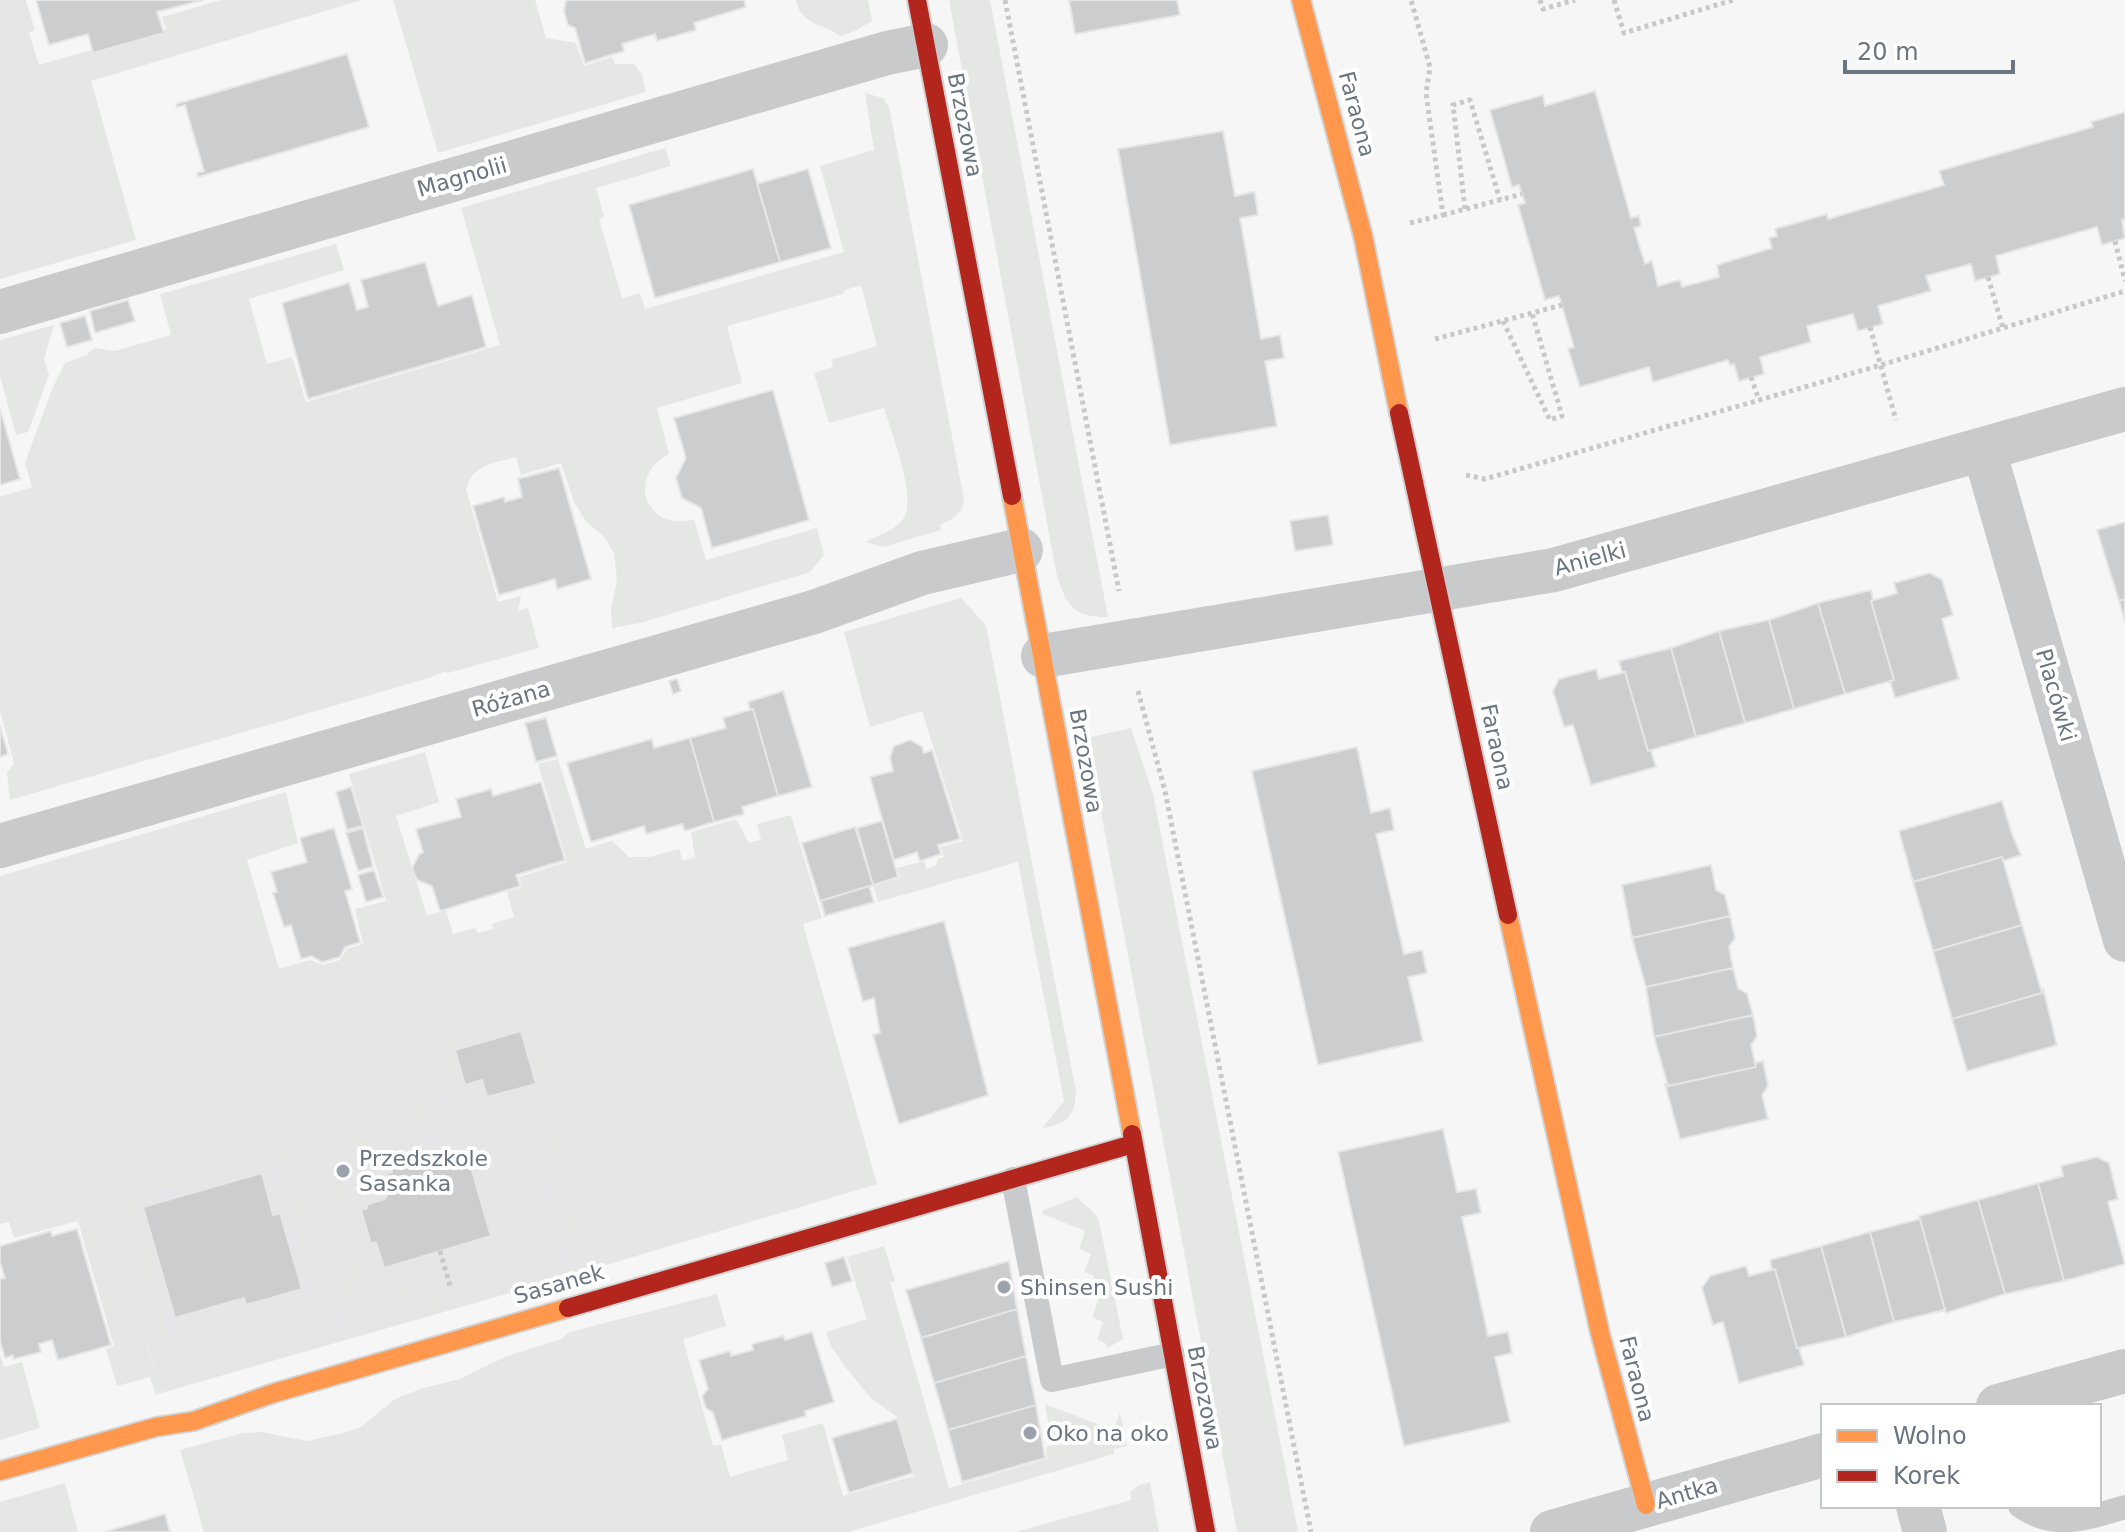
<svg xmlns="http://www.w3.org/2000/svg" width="2125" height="1532" viewBox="0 0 2125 1532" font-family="'DejaVu Sans',sans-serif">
	<rect width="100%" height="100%" fill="#f6f6f6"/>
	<!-- built -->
	<path fill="#e5e6e7" d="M538 1000 583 1272 161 1393 109 1211 280 1074Z"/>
	<!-- green -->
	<path fill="#e4e7e4" d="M0 0H26L35 30 29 33 39 65 166 29 162 17 221 0H362L91 81 136 240 0 279Z
		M393 0H535L546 38 576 43 584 66 612 57 615 64H634L642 75 646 92 438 153Z
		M796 0H868L872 21 855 31 840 36C823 23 801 26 796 0Z
		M949 0H990L1108 617C1074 617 1067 607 1057 576Z
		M865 93 883 98 889 107 964 499C963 514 953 519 940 525L941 530 883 547 865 542C878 536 895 530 903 519 918 498 891 432 884 408L829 423 814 373 833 367 831 360 877 346 861 285 845 290 843 294 727 326 742 383 657 408 669 454C624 478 648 533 694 519L706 560 817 528 824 555 810 572 640 623 612 628 611 610 617 579 614 553 605 538 586 521 574 502 561 463 521 475 516 457C492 464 474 463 466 489L498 602 521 596 518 611 528 608 539 648 448 673 446 671 429 678 10 800 7 773 14 763 0 711V497L32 487 25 463 52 389 65 363 86 355 95 348 115 351 171 335 160 294 336 244 344 270 249 299 267 364 292 357 306 402 500 345 461 208 665 148 671 166 596 188 604 217 599 219 622 298 640 293 645 309 844 252 820 166 874 150Z
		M54 325 44 359 49 375 28 432 16 435 0 376V340Z
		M961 598 986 625 1076 1091C1075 1117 1067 1124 1042 1128L1064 1101 1018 862 878 902 873 886 900 878 897 868 925 861 926 869 937 865V859L944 857 941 847 963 841 922 711 870 727 844 632Z
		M1131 728 1153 794 1298 1532H1237L1087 738Z
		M425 752 439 802 396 816 427 916 446 910 453 934 475 928 478 933 493 929 492 924 514 917 507 892 522 887 519 877 567 862 538 764 558 759 586 849 612 841 629 857H649L679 849 683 861 695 857 691 832 736 819 749 843 761 840 757 824 791 815 822 918 803 924 877 1184 583 1272 573 1256 563 1224 542 1124 544 1099 522 1029 453 1048 460 1076C419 1091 428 1122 417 1156L400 1161 398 1154 340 1170 353 1216 349 1234 364 1262V1273L367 1281 379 1283 407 1282 417 1291 439 1296 446 1311 354 1337 339 1286 316 1292 276 1155 137 1196 160 1275 151 1278 168 1335 146 1342 161 1393 156 1395 150 1377 117 1386 106 1349 114 1346 78 1221 14 1238 9 1222 0 1224V876L286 792 298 843 247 860 279 969 310 960 322 965 340 960 347 949 363 944 355 909 386 901 349 774Z
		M1077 1197C1082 1205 1093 1208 1099 1221L1123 1339 1106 1349 1107 1344 1097 1340 1103 1322 1092 1317 1099 1299 1088 1294 1094 1276 1084 1272 1091 1254 1079 1249 1085 1231 1043 1214 1042 1211Z
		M884 1246 895 1281 890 1282 949 1488 1047 1459 1046 1447 1052 1446 1045 1404 1113 1430 1120 1413 1127 1446 1114 1449V1454L848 1532H204L180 1450 243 1433 261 1432 307 1441 348 1432 362 1426 395 1399 423 1388 460 1379 507 1356 561 1339 570 1332 717 1294 726 1326 683 1339 713 1446 721 1444 730 1477 788 1460 782 1435 823 1423 843 1496 914 1476 897 1417 871 1398 846 1368 831 1346 826 1332 867 1319 847 1257Z
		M0 1354 4 1367 22 1362 40 1428 0 1440Z
		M1150 1482 1159 1532H1015L1131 1500 1130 1492 1140 1485Z
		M65 1483 78 1532H0V1502Z"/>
	<!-- building -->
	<path fill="#cccdce" stroke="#e6e6e6" stroke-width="2" d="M36 0H203L157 12 164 33 93 53 88 34 49 45Z
		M566 0H744L746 7 694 23 696 30 657 41 655 34 622 44 624 51 585 63 575 28 568 25 564 11Z
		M1069 0H1177L1180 15 1075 34Z
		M347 54 369 127 198 177 197 173 204 171 185 105 177 107 176 104Z
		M1595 91 1631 218 1639 216 1641 226 1634 228 1645 264 1652 261 1658 286 1680 280 1682 287 1719 277 1717 265 1772 248 1769 238 1777 236 1775 229 1827 214 1828 219 1944 185 1939 171 2093 127 2091 122 2125 112V219L2122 220 2125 238 2102 245 2097 227 1996 256 2000 274 1975 281 1971 264 1926 276 1931 291 1878 306 1883 324 1858 331 1853 314 1807 326 1811 342 1760 357 1764 374 1739 381 1734 364 1730 365 1728 360 1653 382 1649 367 1580 387 1568 349 1574 347 1559 296 1545 300 1518 205 1525 203 1519 185 1512 187 1490 110 1543 95 1545 106Z
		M1223 131 1235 196 1254 192 1255 194 1258 215 1240 218 1261 339 1280 335 1284 358 1265 361 1277 426 1170 445 1118 149Z
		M753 169 780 262 655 298 629 205Z
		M808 169 831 248 780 262 757 184Z
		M425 262 438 306 472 295 486 347 308 399 282 303 349 283 357 310 368 307 361 280Z
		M128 300 135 321 95 333 90 311Z
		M85 316 92 340 67 347 60 323Z
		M773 390 809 520 712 548 701 508 682 498 676 478 686 458 674 418Z
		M0 409 20 479 0 485Z
		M559 468 591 579 557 589 555 579 499 595 473 506 504 497 505 502 522 497 518 479Z
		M1328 515 1333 545 1295 551 1290 521Z
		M2125 522V599L2119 601 2097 530Z
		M1930 573 1942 580 1953 615 1942 619 1959 679 1895 698 1890 681 1894 680 1871 601 1897 593 1894 583Z
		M1871 590 1873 600 1871 601 1894 680 1845 694 1818 603Z
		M2125 599V622L2119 601Z
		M1818 603 1845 694 1794 709 1769 620Z
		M1769 620 1794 709 1745 723 1719 631Z
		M1719 631 1745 723 1696 737 1671 648Z
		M1671 648 1696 737 1648 751 1625 672H1622L1619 661Z
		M1596 669 1599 679 1625 672 1648 751 1651 750 1656 767 1591 785 1573 725 1564 727 1553 691 1559 679Z
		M677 679 681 691 673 694 669 681Z
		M783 691 812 787 778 796 753 709 750 710 748 702Z
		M753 709 778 796 742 807 744 814 714 822 690 738 726 728 723 718Z
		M546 718 557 756 536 762 525 723Z
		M0 726 8 754 0 757Z
		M690 738 714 822 685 831 682 824 646 834 644 826 591 842 567 763 652 739 654 748Z
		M910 740 922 747 924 753 932 750 960 839 938 845 941 854 920 861 917 852 894 860 870 777 893 771 890 758 894 746Z
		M1357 747 1371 813 1390 808 1394 830 1376 834 1404 954 1422 950 1427 973 1408 977 1423 1041 1318 1065 1252 771Z
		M541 782 565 860 516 875 520 886 440 911 432 886 417 880 412 868 419 855 423 852 416 829 461 817 456 799 491 789 493 796Z
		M351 787 363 826 347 830 336 792Z
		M2002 801 2012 834 2021 855 2003 861 2002 857 1913 882 1899 831Z
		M882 821 898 877 873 885 857 828Z
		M855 827 873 885 820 901 802 843Z
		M334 828 352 889 345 891 360 942 345 947 340 957 322 962 312 956 301 959 291 925 284 927 273 893 277 892 271 872 307 862 300 838Z
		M363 828 373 867 358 871 346 833Z
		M2002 857 2022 925 1933 951 1913 882Z
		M1711 865 1716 890 1725 895 1730 916 1632 938 1622 885Z
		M374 870 383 897 366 902 358 875Z
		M869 886 874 902 825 916 821 901Z
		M1730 916 1735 938 1729 947 1733 968 1646 987 1632 938Z
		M944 921 988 1095 899 1124 873 1035 880 1033 874 998 863 1002 848 948Z
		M2022 925 2042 993 1952 1019 1933 951Z
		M1733 968 1738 988 1747 994 1753 1015 1654 1037 1646 987Z
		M2043 988 2057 1045 1967 1071 1952 1019 2042 993Z
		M1753 1015 1757 1036 1751 1045 1756 1067 1668 1086 1654 1037Z
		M521 1031 536 1084 487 1097 482 1080 465 1085 455 1050Z
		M1763 1061 1768 1086 1762 1095 1768 1119 1680 1139 1665 1084 1667 1083 1668 1086 1756 1067 1755 1063Z
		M1443 1129 1457 1192 1476 1189 1481 1213 1462 1217 1488 1336 1508 1332 1512 1353 1495 1357 1510 1422 1404 1446 1338 1152Z
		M466 1150 491 1236 384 1268 376 1242 371 1244 361 1210 367 1208 366 1205 385 1199 391 1188 387 1173 392 1172 390 1166 431 1154 433 1160Z
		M2097 1157 2109 1163 2118 1199 2108 1202 2125 1264 2064 1281 2038 1183 2063 1176 2061 1166Z
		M262 1173 273 1215 280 1213 302 1289 246 1305 244 1298 175 1318 143 1207Z
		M2038 1183 2064 1281 2005 1294 1978 1200Z
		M1978 1200 2005 1294 1946 1313 1919 1216Z
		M1920 1219 1945 1310 1894 1322 1870 1232Z
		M77 1229 111 1345 58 1360 52 1340 39 1344 41 1352 14 1359 13 1355 5 1358 0 1341V1279L5 1278 0 1262V1246L51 1231 52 1236Z
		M1870 1232 1894 1322 1846 1337 1821 1246Z
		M1821 1246 1846 1337 1797 1348 1775 1269 1772 1270 1770 1260Z
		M844 1257 852 1281 832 1287 825 1263Z
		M1009 1261 1017 1309 921 1338 906 1290Z
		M1746 1266 1749 1276 1775 1269 1797 1348H1799L1804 1365 1739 1383 1723 1322 1713 1325 1702 1288 1710 1276Z
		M1017 1309 1026 1356 934 1383 921 1338Z
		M812 1332 834 1402 805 1411 806 1416 722 1440 713 1413 706 1408 702 1396 708 1389 699 1360 730 1351 731 1356 753 1350 752 1344 783 1336 785 1340Z
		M1026 1356 1036 1405 948 1430 934 1383Z
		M1036 1405 1045 1458 962 1482 948 1430Z
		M897 1419 913 1473 849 1493 832 1438Z
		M165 1514 170 1532H105Z"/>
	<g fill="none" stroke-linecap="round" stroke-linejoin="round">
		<defs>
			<path id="slow" d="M1301 0 1363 236 1399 413
				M1012 496 1132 1134
				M1508 915 1600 1333 1646 1505
				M0 1471 156 1427 194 1421 274 1393 568 1308"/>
			<path id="jam" d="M917 0 1012 496
				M1399 413 1508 915
				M1132 1134 1206 1532
				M568 1308 1133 1144"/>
		</defs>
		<!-- slow casing -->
		<use href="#slow" stroke="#d2d3d3" stroke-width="22"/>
		<!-- jam casing -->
		<use href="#jam" stroke="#d2d3d3" stroke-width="22"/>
		<!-- path -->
		<path stroke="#c7c8c9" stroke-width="5" stroke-dasharray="4 4" stroke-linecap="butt" d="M1005 0 1119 591
			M1540 0 1543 9 1575 0
			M1614 0 1624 33 1733 0
			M1465 209 1453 105 1470 100 1500 200
			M1443 215 1522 194
			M1410 223 1443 215 1426 93 1430 67 1411 0
			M2115 241 2125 281
			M1988 277 2003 328
			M1503 321 1550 420 1562 416 1532 313
			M1870 327 1896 420
			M1435 339 1562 305
			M1751 377 1759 400
			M1466 475 1485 479 1881 365 2125 291
			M1138 691 1165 791 1311 1532
			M440 1251 451 1289"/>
		<!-- lane -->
		<path stroke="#c9cacc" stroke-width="24" d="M1013 1179 1052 1380 1173 1354
			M2020 1506C2055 1531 2087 1518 2125 1507"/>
		<!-- street -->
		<path stroke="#c9cacc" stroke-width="44" d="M0 312 887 53 926 45
			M1984 450 2125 940
			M1043 656 1554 570 2125 409
			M0 846 814 612 922 573 1021 550
			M1998 1406 2125 1371
			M1918 1506 1925 1532
			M1552 1532 1823 1455"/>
		<!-- slow -->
		<use href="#slow" stroke="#ff974d" stroke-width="18"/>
		<!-- jam -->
		<use href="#jam" stroke="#b3261e" stroke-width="18"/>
	</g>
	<!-- markers -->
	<g fill="#9ba2ab" stroke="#fff" stroke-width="3">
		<circle cx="343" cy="1171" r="8"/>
		<circle cx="1004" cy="1287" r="8"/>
		<circle cx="1030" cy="1433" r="8"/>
	</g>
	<g text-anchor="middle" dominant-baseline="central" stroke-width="8" stroke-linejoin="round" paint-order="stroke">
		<!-- street labels -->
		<g font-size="22" fill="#6a7582" stroke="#fff">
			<text transform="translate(1357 114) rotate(75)">Faraona</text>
			<text transform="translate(965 125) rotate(79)">Brzozowa</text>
			<text transform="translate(462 177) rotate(-16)">Magnolii</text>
			<text transform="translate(1590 559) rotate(-15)">Anielki</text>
			<text transform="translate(2056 695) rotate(74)">Placówki</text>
			<text transform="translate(511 699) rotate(-16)">Różana</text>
			<text transform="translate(1497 747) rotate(78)">Faraona</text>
			<text transform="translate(1086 761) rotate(80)">Brzozowa</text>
			<text transform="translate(559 1284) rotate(-16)">Sasanek</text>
			<text transform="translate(1637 1379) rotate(76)">Faraona</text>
			<text transform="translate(1205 1398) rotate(79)">Brzozowa</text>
			<text transform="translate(1687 1493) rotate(-16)">Antka</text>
		</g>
		<!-- poi labels -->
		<g font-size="22" fill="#6a7582" stroke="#fff" text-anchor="start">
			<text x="359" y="1158">Przedszkole<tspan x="359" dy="25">Sasanka</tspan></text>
			<text x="1020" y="1287">Shinsen Sushi</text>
			<text x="1046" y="1433">Oko na oko</text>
		</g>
	</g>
	<!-- legend -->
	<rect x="1821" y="1404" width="280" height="104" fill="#ffffff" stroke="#c3c8cd" stroke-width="2"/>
	<rect x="1837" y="1430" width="40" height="12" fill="#ff974d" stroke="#c3c8cd" stroke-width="2"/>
	<text x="1893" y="1444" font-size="24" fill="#6a7582">Wolno</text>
	<rect x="1837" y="1470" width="40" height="12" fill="#b3261e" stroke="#c3c8cd" stroke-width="2"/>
	<text x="1893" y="1484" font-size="24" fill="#6a7582">Korek</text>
	<!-- scale -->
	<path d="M1845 60v12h168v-12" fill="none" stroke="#6a7582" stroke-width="4"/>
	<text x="1857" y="60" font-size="24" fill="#6a7582" stroke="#ffffff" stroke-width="6" paint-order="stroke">20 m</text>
</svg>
